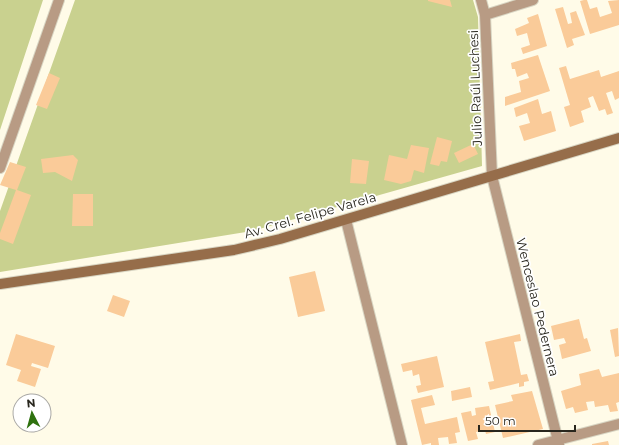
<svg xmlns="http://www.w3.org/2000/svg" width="619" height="445" viewBox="0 0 619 445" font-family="Montserrat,sans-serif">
	<rect width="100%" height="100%" fill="#fffbe8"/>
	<!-- green -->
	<path fill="#c9d18f" d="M0 0H43L0 130Z
		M75 0H473L478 17 482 166 252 231 0 272V211Z"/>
	<!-- building -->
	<path fill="#facb99" d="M428 0H450L452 7 428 1Z
		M584 0H587L590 9 597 7 600 17 612 13 608 1 619 0V25L590 34 580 1Z
		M563 7 568 24 572 23 570 13 576 11 585 35 572 39 574 45 567 48 555 9Z
		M538 14 547 46 523 54 521 48 530 45 527 33 517 36 515 29 529 23 527 18Z
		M538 55 550 91 505 106V97L521 92 519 81 529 78 527 73 517 77 515 69H512L511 63Z
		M566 66 570 79 599 70 601 77 619 71V98L615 100 612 91 606 93 613 113 607 115 605 109 599 111 593 96 588 98 591 107 581 111 584 122 570 127 564 107 570 105 559 68Z
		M49 73 60 78 47 109 36 105Z
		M538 99 542 114 551 111 556 131 524 141 519 126 530 123 527 113 516 117 514 108Z
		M437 137 452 141 447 162 441 161 439 166 430 164Z
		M473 144 478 154 459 163 454 153Z
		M411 145 429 148 424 173 414 170 411 181 401 184 384 180 389 155 407 159Z
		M73 155 78 160 72 181 55 172 43 173 41 159Z
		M352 159 369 161 366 184 350 183Z
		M10 162 26 167 17 190 31 195 13 244 0 239V233L16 190 0 185Z
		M73 194H93V226H72Z
		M315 271 325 311 298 317 289 277Z
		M113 295 130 301 124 317 107 311Z
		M579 319 584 339 587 338 591 351 562 359 559 345 566 343 564 338 554 340 551 326Z
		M618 328 619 356 615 357 610 330Z
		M16 334 55 346 48 368 32 363 31 366 41 369 35 387 17 381 21 370 6 365Z
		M520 334 521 341 514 342 521 375 527 374 529 381 524 382V386L519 387V383L490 390 488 382 494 381 485 342Z
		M437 356 444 387 418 393 416 386 421 385 419 374 413 376 412 370 403 372 401 364Z
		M599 369 602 377 619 373V402L616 403 618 411 610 412 608 405 595 407 594 401 586 402 588 410 575 413 573 407 566 409 561 391 581 385 579 374Z
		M470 387 472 397 452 401 451 391Z
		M532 391 543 429 503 438 495 405 513 401 511 395Z
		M432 395 435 405 421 408 425 424 457 417 460 432 455 433 457 443 449 444 448 437 438 438 439 445H431V443L422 445 411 400Z
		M489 406 495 432 486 434 485 430 476 432 478 439 468 441 461 413 471 411 472 416 476 415 475 408Z
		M608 441 609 445H592V444Z"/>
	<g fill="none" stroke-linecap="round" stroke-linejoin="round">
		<defs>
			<path id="minor" d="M481 0 485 15 492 176 559 445
				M485 15 533 0
				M0 168 59 0
				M346 220 402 445
				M538 445 619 424"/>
			<path id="secondary" d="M0 284 234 250 280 239 619 138"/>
		</defs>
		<!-- minor casing -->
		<use href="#minor" stroke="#d8d5c3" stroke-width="12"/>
		<!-- secondary casing -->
		<use href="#secondary" stroke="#d8d5c3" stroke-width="12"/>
		<!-- minor -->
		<use href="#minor" stroke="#b89b84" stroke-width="10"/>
		<!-- secondary -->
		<use href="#secondary" stroke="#966d4a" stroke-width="10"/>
	</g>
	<g text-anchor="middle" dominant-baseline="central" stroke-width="3.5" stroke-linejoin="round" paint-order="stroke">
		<!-- street labels -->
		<g font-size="13" fill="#28261d" stroke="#fff">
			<text transform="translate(475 88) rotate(-92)">Julio Raúl Luchesi</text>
			<text transform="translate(310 215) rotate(-16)">Av. Crel. Felipe Varela</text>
			<text transform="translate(538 307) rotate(76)">Wenceslao Pedernera</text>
		</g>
	</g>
	<!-- north arrow -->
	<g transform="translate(32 413) rotate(354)"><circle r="19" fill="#ffffff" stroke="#a9a8a5"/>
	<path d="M0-3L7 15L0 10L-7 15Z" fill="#2e710e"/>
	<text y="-6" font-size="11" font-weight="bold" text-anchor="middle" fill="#28261d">N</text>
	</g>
	<!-- scale -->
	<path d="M479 425v6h96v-6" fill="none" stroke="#28261d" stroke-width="2"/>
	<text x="485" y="425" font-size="12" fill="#28261d" stroke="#ffffff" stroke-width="3" paint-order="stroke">50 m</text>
</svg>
